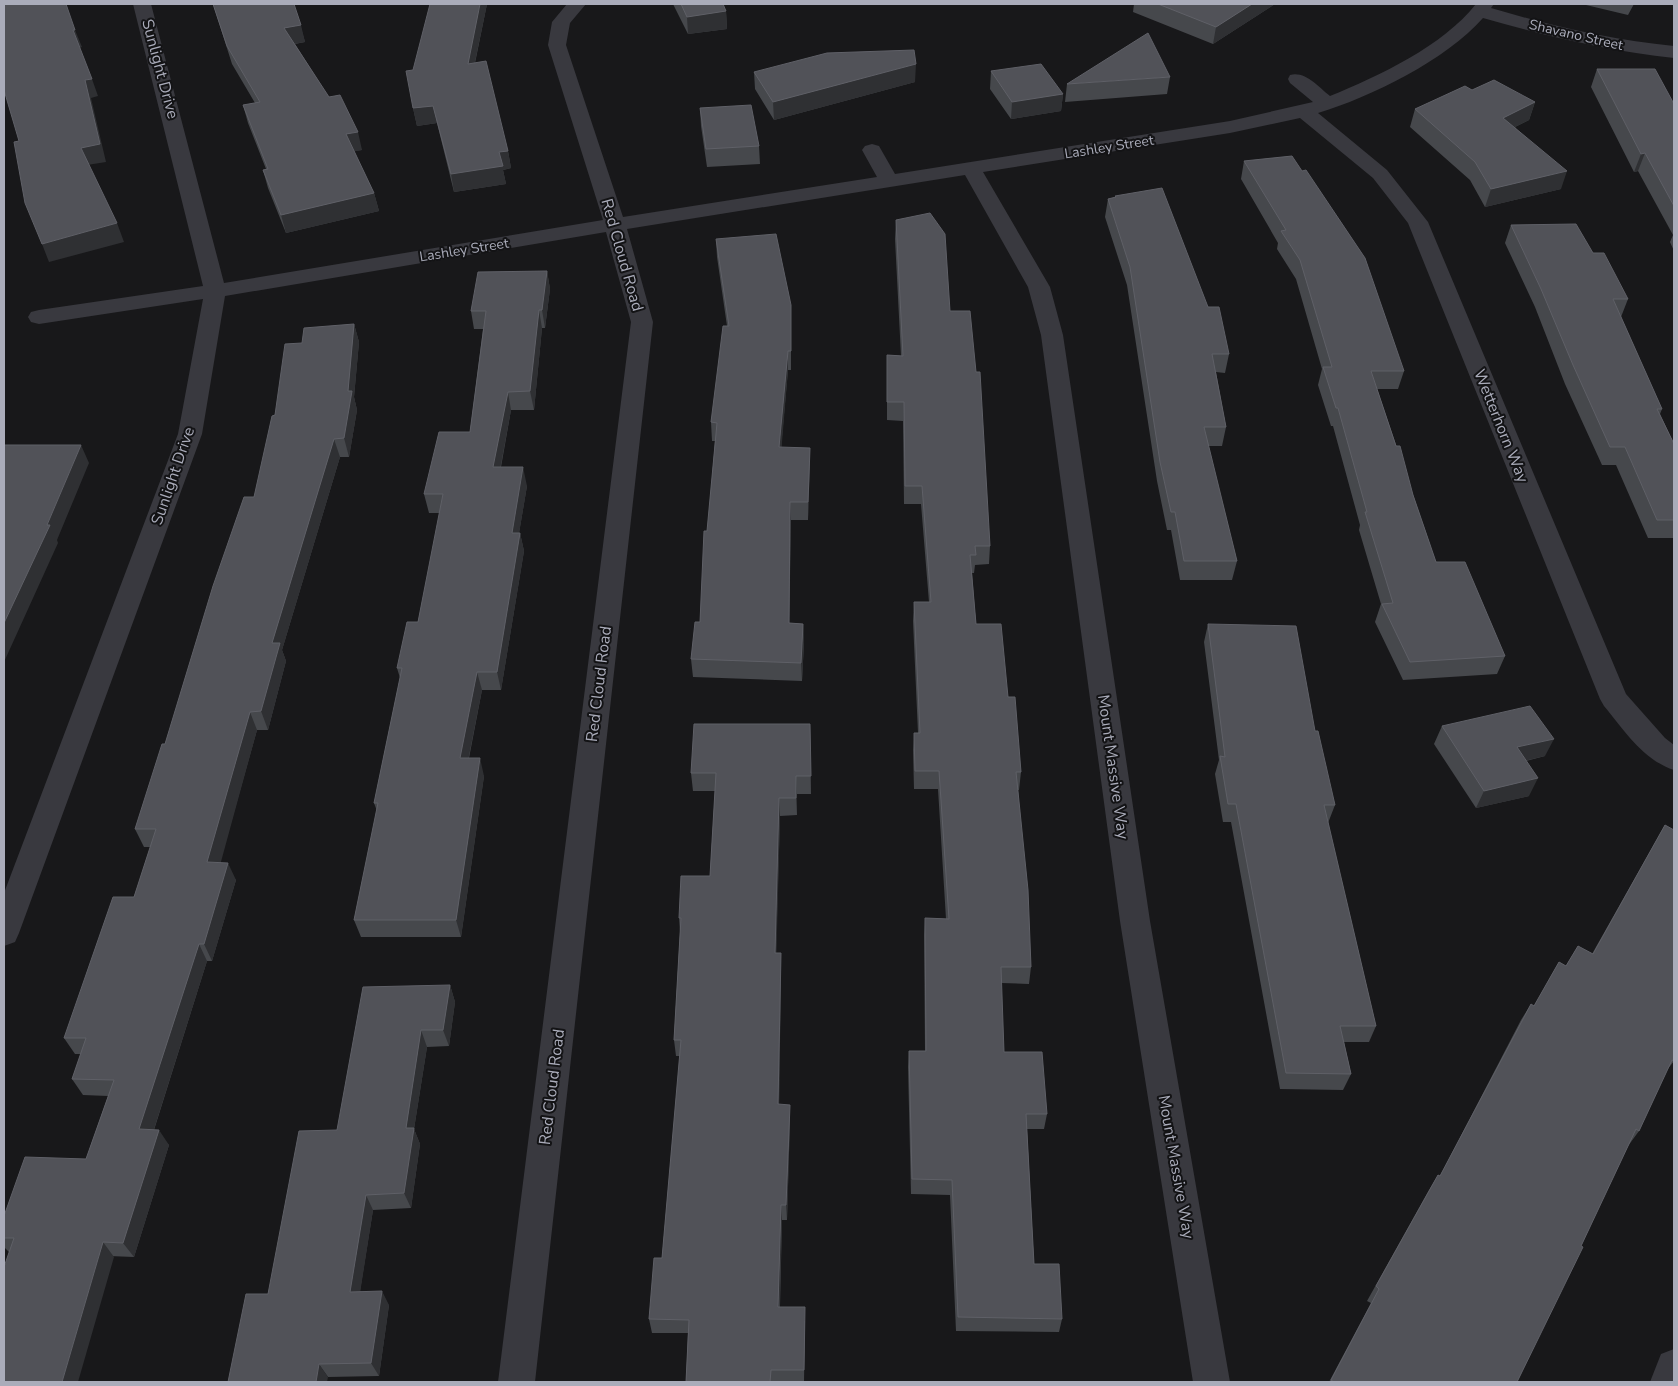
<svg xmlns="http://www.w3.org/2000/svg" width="1678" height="1386" viewBox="0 0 1678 1386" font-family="'Nunito Sans',sans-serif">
	<rect width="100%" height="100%" fill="#18181a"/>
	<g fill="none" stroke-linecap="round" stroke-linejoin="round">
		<!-- minor -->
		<path fill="#39393f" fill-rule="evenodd" d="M133 4H151L224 283 603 220 548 45 552 22 567 4H586L570 23 566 45 623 217 877 177 862 150 865 146 872 144 879 146 895 174 1230 121 1313 102 1290 83 1288 79 1290 75C1306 71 1318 87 1330 96 1379 76 1443 46 1476 4H1494L1491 8C1552 26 1611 40 1674 46V58C1609 51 1546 36 1483 18 1446 60 1371 97 1318 113L1387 170 1428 222 1626 694 1665 738 1674 745V770C1643 760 1624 730 1604 706L1600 699 1408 223 1373 178 1300 118 1230 133 983 172 1050 287 1063 335 1150 921 1230 1382H1193L1120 921 1041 335 1028 287 965 175 627 229 653 322 535 1382H498L631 322 606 232 225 296 202 434 19 933 15 942 4 946V893L178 434 203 299 39 324 31 322 28 317 31 312 39 310 203 286Z
			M1674 1349V1382H1650L1661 1354Z"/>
	</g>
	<!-- wall -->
	<path fill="#46484c" d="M213 4H294L305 42 295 44 362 150 354 151 374 193 379 211 286 233 268 188 263 170 266 169 248 123 243 105 255 103 232 64Z
		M487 4 475 63 508 151 511 168 503 170 506 184 454 192 437 123 417 126 413 108V70Z
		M673 4H723L726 11 727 29 688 34Z
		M1134 4H1275L1213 44 1133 12Z
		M1586 4H1634L1628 15 1586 5Z
		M1597 69 1674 104V251L1670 242 1673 235 1638 171 1634 172 1591 87Z
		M991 71 1063 94 1061 111 1011 119 990 89Z
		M754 72 915 82 774 120 755 89Z
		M1170 77 1167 94 1065 102 1067 84Z
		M1472 90 1535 102 1529 120 1515 127 1561 189 1485 207 1470 180 1410 127 1415 109Z
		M700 108 759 146 760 164 707 167 701 126Z
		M1244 161 1404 371 1398 389H1377L1436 562 1505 656 1497 674 1403 680 1375 622 1381 604 1359 530 1360 525 1333 426H1331L1318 385 1322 369 1296 279 1277 249 1278 243 1241 179Z
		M1115 196 1208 307 1229 354 1225 373 1216 372 1226 427 1222 446H1208L1237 561 1232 580H1180L1171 530H1167L1157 481 1127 285 1105 217 1108 199 1115 198Z
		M896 220 950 311 990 546 989 564 975 565 974 573H972L976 624 1008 697 1021 772 1019 790H1018L1031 967 1029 984 1001 983 1004 1052 1047 1114 1044 1129H1027L1034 1264 1062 1319 1059 1332 956 1331 950 1195 911 1194 908 1067 909 1051H925L924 935 925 918 946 919 938 789H914L913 750 914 733H918L913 621 914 602H929L921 504H904L903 421 887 420V355L901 356 895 239Z
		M1511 225 1593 253 1628 299 1621 317 1662 409 1660 414 1674 444V538H1648L1616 465H1602L1565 384 1535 307 1505 243Z
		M716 239 791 323V370H788L781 448H810L808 520H791L789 623 803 624 804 642 802 681 693 677 691 659 700 622 715 441H712L711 422 727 326 717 257Z
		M547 271 550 289 545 328H542L534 410H511L501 467 527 486 519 533H520L524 551 501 690H482L469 758 484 776 461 937H361L354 920 377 811 374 803 400 678 397 668 418 622 440 513H429L424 494 470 432 483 329H474L471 311Z
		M354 324 359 342 354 397 357 410 349 457H340L282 650 286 661 268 730H257L220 862 236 880 212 961H207L154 1130 169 1145 134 1257 9 1252 4 1247V1238L86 1159 108 1096 83 1095 72 1079 81 1054H75L64 1038 134 897 151 847H144L135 829 165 744 254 497 275 415 302 343Z
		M1208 624 1315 731 1335 805 1328 823 1376 1026 1369 1042H1344L1351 1074 1343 1090 1280 1089 1231 822H1223L1215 774 1219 760 1204 642Z
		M810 724 811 794H797V815L780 816 776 953H781V970L779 1104 790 1120 787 1220H782L780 1307 805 1321 804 1382H686L688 1333H652L649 1319 662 1258 680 1056H676L674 1040 680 932 679 918 710 876 715 791H693L691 773Z
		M1442 726 1545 756 1526 761 1529 796 1476 808 1434 744Z
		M1665 825 1674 1061 1667 1070 1639 1131 1628 1146 1517 1382H1329L1371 1303 1367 1301 1429 1190 1438 1175 1440 1176 1521 1020 1531 1004 1534 1006 1559 962 1566 966 1578 946 1592 954Z
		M450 985 455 1002 449 1046 427 1047 414 1129 420 1144 411 1208 373 1210 360 1291 389 1305 379 1376 328 1377 268 1294 337 1130Z"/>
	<!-- shaded-wall -->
	<path fill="#2f3033" d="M480 4H487L471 81 468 64Z
		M1252 4H1275L1213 44 1216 27Z
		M726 11 727 29 688 34 687 17Z
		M301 25 305 42 288 45 284 28Z
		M73 30H75L82 47 79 48Z
		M916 64 915 82 774 120 773 102Z
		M92 79 98 96 91 98 106 162 87 165 81 148 85 80Z
		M1063 94 1061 111 1011 119 1012 102Z
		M1535 102 1529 120 1497 136 1503 118Z
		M433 106 437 123 417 126 413 108Z
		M358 132 362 150 351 152 346 134Z
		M508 151 511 168 503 170 506 184 454 192 451 174 499 152Z
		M1645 153 1638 171 1634 172 1641 154Z
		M1567 171 1561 189 1485 207 1491 189Z
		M374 193 379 211 286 233 281 215Z
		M117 223 124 242 49 262 42 244Z
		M547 271 550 289 545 328 542 310Z
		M539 310 542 328 534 410 530 391Z
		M354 324 359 342 354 397 357 410 349 457 344 438Z
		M788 351V370L780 466 779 447Z
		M508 392 511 410 497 486 493 467Z
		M334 439 340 457 282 650 286 661 268 730 261 711 272 643Z
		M81 445 89 463 57 540 58 543 4 662V623L47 525Z
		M810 448V466L808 520V502Z
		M523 467 527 486 516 551 512 533Z
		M790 502 791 520 789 642V623Z
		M520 533 524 551 501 690 497 672Z
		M803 624 804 642 802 681 801 663Z
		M477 672 482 690 465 776 460 758Z
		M250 712 257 730 216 880 207 862Z
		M1554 739 1545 756 1508 765 1517 747Z
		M480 758 484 776 461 937 456 920Z
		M796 776 797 794V815L796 798Z
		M1538 778 1529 796 1476 808 1484 791Z
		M779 798 780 816 776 970 775 953Z
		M228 863 236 880 212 961 204 944Z
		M199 944 207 961 149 1145 139 1129Z
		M781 953V970L779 1120 778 1104Z
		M450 985 455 1002 449 1046 443 1030Z
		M421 1030 427 1047 414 1129 420 1144 411 1208 404 1193 406 1128Z
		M790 1105V1120L787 1220 786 1205Z
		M159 1130 169 1145 134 1257 123 1243Z
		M366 1195 373 1210 358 1306 350 1292Z
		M781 1205 782 1220 779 1321 778 1307Z
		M103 1242 114 1257 78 1382H62Z
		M382 1291 389 1305 379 1376 371 1363Z
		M319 1364 328 1377 327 1382H316Z"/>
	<!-- building -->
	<path fill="#515258" stroke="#5f6067" d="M4 4H66L75 30H73L92 79 85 80 100 144 81 148 117 223 42 244 25 203 14 142 19 141 4 90Z
		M213 4H294L301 25 284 28 329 97 340 95 358 132 346 134 374 193 281 215 263 170 268 169 243 105 260 102 227 46Z
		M430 4H480L468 64 486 61 508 151 499 152 503 166 451 174 433 106 413 108 406 71 413 70Z
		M681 4H723L726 11 687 17Z
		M1158 4H1252L1216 27Z
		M1148 33 1170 77 1067 84Z
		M914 50 916 64 773 102 754 72 827 53Z
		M1041 64 1063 94 1012 102 991 71Z
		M1597 69H1655L1674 104V206L1645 153 1641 154Z
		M1494 80 1535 102 1503 118 1567 171 1491 189 1475 162 1415 109 1465 86 1472 90Z
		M751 105 759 146 706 149 700 108Z
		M1292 156 1302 171 1306 170 1365 258 1404 371H1371L1396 446H1400L1413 495 1436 562H1465L1505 656 1410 662 1382 604 1393 603 1365 512H1367L1338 408H1336L1323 367H1332L1300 260 1281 231 1286 230 1244 161Z
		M1162 188 1208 307H1219L1229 354H1212L1226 427H1204L1237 561H1184L1175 512H1171L1160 462 1130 267 1108 199 1116 197 1115 196Z
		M930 213 945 234 950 311H970L976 372H980L990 546H975L976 555H970L976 624H1001L1008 697H1015L1021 772H1016L1028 890 1031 967H1001L1004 1052H1042L1047 1114H1026L1034 1264H1059L1062 1319 958 1317 952 1180 912 1179 909 1051H926L925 918 949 919 939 771H915L914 733H920L914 602H931L922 486H905L904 402H887V355L903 356 896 220Z
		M1576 224 1593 253H1604L1628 299H1613L1662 409H1657L1674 444V520H1657L1625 447H1610L1573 365 1541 289 1511 225Z
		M776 234 791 305V351H788L779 447 810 448 808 502H790L789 623 803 624 801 663 691 659 695 622H700L704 531H707L717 423 711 422 723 326H729L716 239Z
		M547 271 542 310H539L530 391 508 392 493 467H523L512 533H520L497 672H477L460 758H480L456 920H354L378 803H374L402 668H397L407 622H418L443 494H424L439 432H470L486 311H471L478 272Z
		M354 324 348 391H352L344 438 334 439 272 643H280L261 711 250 712 207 862 228 863 204 944H199L139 1129 159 1130 123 1243 103 1242 62 1382H4V1267L14 1238H4V1216L25 1157 86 1159 114 1080 72 1079 86 1038H64L113 897H134L156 829H135L162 744H165L213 586 244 497H254L272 416 275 415 285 344 302 343 304 328Z
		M4 445H81L47 525H50L4 623Z
		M1208 624 1296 626 1315 731H1318L1335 805H1324L1376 1026H1340L1351 1074 1286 1073 1236 804H1228L1220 756 1225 757Z
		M1530 706 1554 739 1517 747 1538 778 1484 791 1442 726Z
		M694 724H810L811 776H796V798H779L775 953H781L778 1104 790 1105 786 1205H781L778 1307H805L804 1370H771L770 1382H686L689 1320 649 1319 654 1258H662L681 1040H674L681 918H679L681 876H710L716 773H691Z
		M1665 825 1674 830V1061L1672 1060 1639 1131 1636 1129 1581 1246 1583 1247 1517 1382H1334L1331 1380 1379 1289 1376 1286 1438 1175 1440 1176 1531 1004 1534 1006 1559 962 1566 966 1578 946 1593 954Z
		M450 985 443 1030H421L406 1128H414L404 1193 366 1195 350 1292 382 1291 371 1363 319 1364 316 1382H228L246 1294H268L299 1131 337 1130 363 987Z"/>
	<g text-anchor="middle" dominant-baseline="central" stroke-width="4" stroke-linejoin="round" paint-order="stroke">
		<!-- far-street labels -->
		<g font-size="14" fill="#aaacba" stroke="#131315">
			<text transform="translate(1576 35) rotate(13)">Shavano Street</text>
			<text transform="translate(1109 147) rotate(-9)">Lashley Street</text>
			<text transform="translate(464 250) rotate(-9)">Lashley Street</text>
		</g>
		<!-- street labels -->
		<g font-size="16" fill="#aaacba" stroke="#131315">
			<text transform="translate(160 69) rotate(75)">Sunlight Drive</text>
			<text transform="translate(622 255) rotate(74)">Red Cloud Road</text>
			<text transform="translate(1501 426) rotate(68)">Wetterhorn Way</text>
			<text transform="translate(173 476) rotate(-71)">Sunlight Drive</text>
			<text transform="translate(599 684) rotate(-83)">Red Cloud Road</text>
			<text transform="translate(1113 767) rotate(82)">Mount Massive Way</text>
			<text transform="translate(552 1087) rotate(-83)">Red Cloud Road</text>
			<text transform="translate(1176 1167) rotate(80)">Mount Massive Way</text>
		</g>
	</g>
	<!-- border -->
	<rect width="1678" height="1386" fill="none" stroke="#aaacba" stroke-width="10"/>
</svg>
